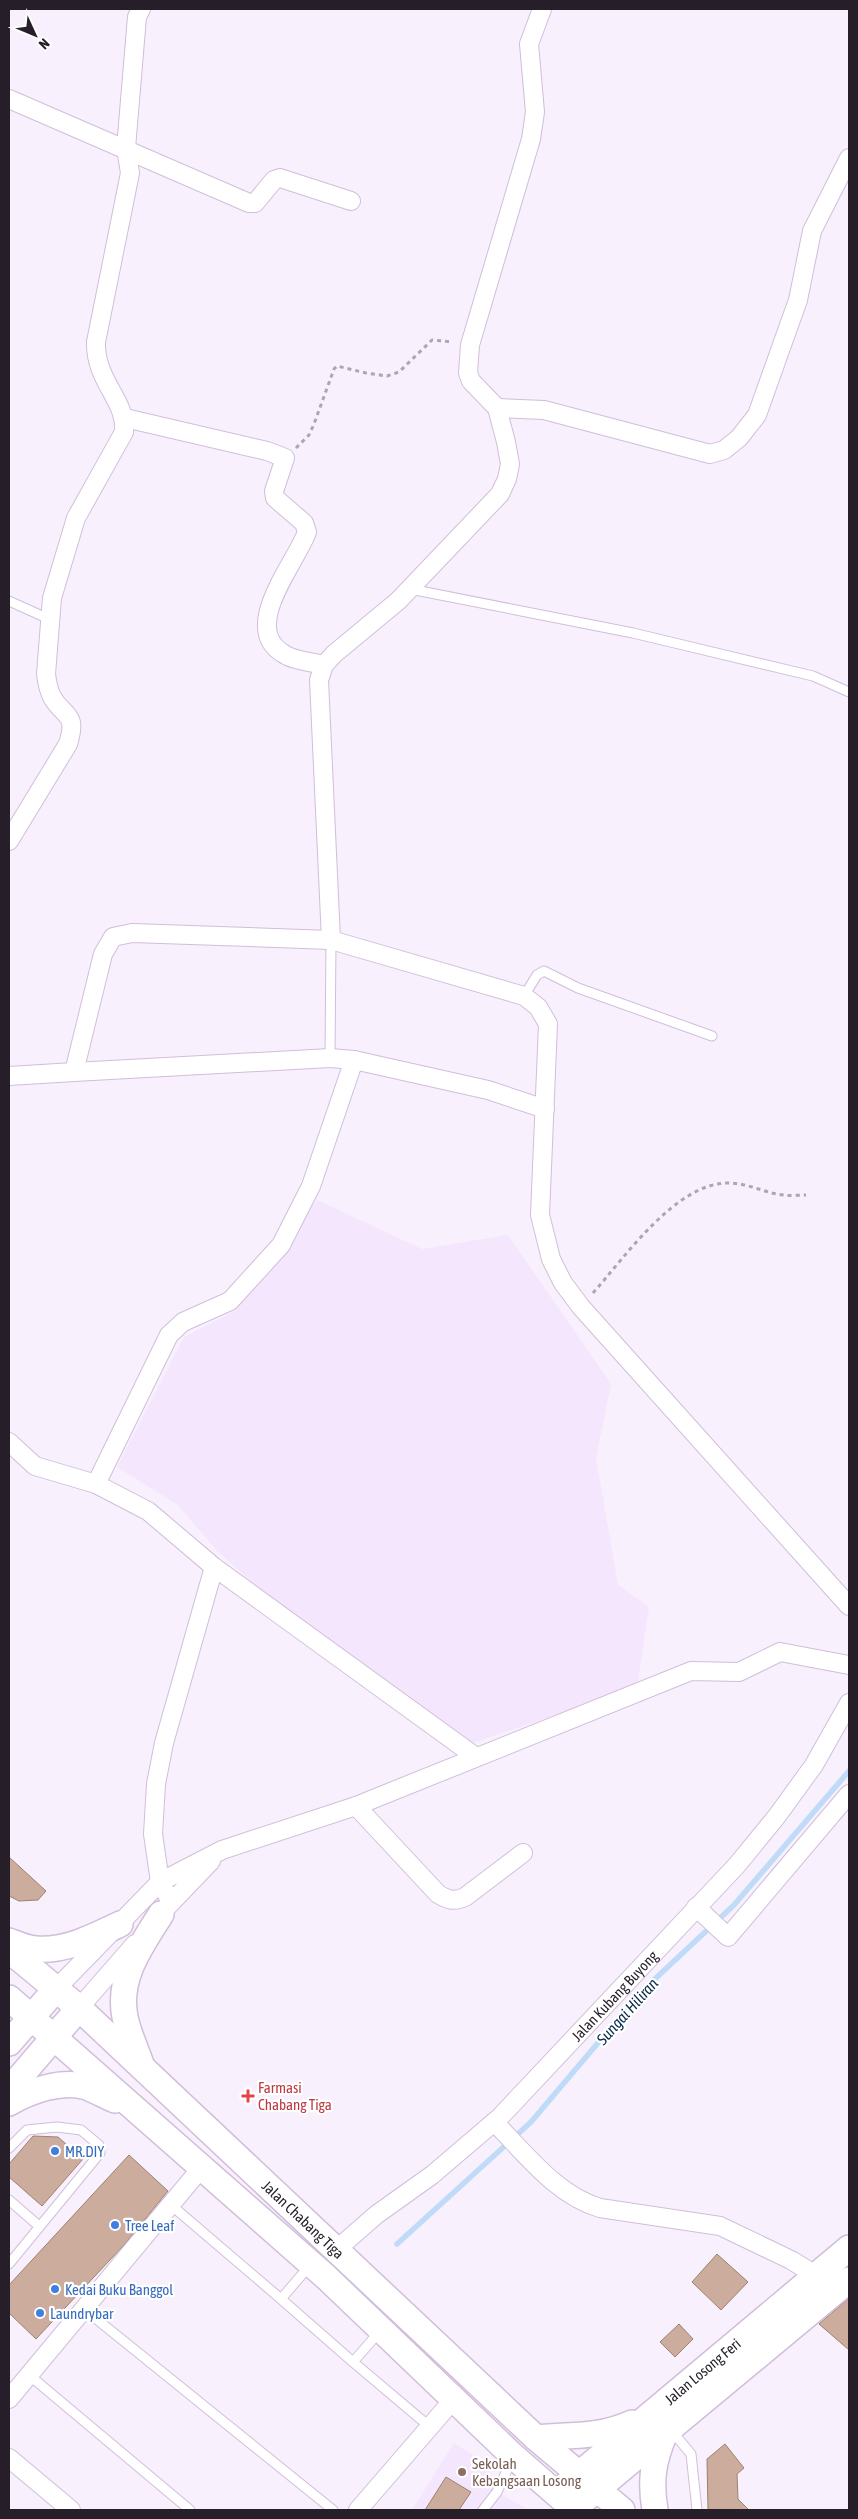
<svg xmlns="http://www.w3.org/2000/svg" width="858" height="2519" viewBox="0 0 858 2519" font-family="'Asap Condensed',sans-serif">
	<rect width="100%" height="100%" fill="#f8f0fc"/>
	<!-- built -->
	<path fill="#f4e6fc" d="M317 1200 422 1249 508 1235 611 1384 596 1458 618 1585 649 1607 637 1688 472 1743 294 1618 218 1552 178 1505 117 1467 184 1337 235 1311Z
		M454 2443 492 2467 486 2477 497 2492 529 2510H412Z"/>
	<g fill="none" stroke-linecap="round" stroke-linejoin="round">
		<!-- stream -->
		<path stroke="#bfdbf8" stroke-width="5.5" d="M397 2244 531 2122 641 1992 734 1905 849 1771"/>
	</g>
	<!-- building -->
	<path fill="#ccac9c" stroke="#9f8171" d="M9 1857 46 1891 38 1900 19 1901 9 1896Z
		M33 2136 58 2137 83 2159 42 2206 9 2177V2164Z
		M129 2155 168 2191 124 2245 36 2339 9 2313V2285Z
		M717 2254 748 2282 721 2310 692 2282Z
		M849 2298V2350L819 2324Z
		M679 2324 693 2339 675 2357 660 2342Z
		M725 2444 744 2468 737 2474 738 2499 749 2510H708L707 2459Z
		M446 2477 471 2492 459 2510H425Z"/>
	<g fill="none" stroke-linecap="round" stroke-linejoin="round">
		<defs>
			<path id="lane" d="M410 589 633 633 813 676 849 692
				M9 601 49 619
				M524 996 537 975 544 971 578 988 712 1036
				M330 1058 331 940
				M9 2148 27 2130 57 2127 81 2130 99 2145 100 2153 9 2264
				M9 2200 39 2226
				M171 2205 281 2299 311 2264
				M281 2299 353 2362
				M84 2309 333 2510
				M381 2330 353 2362 430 2427
				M29 2375 190 2510
				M670 2429 691 2454 697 2510
				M483 2510 497 2492 512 2459"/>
			<g id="street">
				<path d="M9 99 249 203H255L274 180 280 178 351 201"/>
				<path d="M497 408 544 410 710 454 724 450 739 438 757 415 798 300 812 231 849 158"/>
				<path d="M125 418 267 451 285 458 274 491 275 498 304 523 307 532C296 563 239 628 284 654 294 661 313 662 324 665"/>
				<path d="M9 841 68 744C78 712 64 718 52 697 48 689 47 682 46 674L52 598 76 518 124 432C127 400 95 382 96 342L130 173 126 148 137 17 141 9"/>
				<path d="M331 940 319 680 324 665 334 654 398 601 500 494 507 479 510 464 506 442 497 408 471 381 468 373 470 345 531 139 535 112 529 44 542 9"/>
				<path d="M74 1072 330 1058 354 1060 488 1090 545 1109"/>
				<path d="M9 1076 74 1072 103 954 113 937 132 933 331 940 524 996 538 1007 548 1024 540 1215 551 1259 563 1283 581 1307 849 1606"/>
				<path d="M9 1442 35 1466 96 1484 148 1511 214 1567 476 1757"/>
				<path d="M96 1484 169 1335 183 1322 230 1301 281 1245 311 1186 354 1060"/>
				<path d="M356 1806 438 1894C448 1900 454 1902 465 1897L523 1853"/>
				<path d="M171 1902 160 1882 153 1834 156 1784 164 1743 214 1567"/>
				<path d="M696 1907 728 1937 849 1794"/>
				<path d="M165 1909 211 1861"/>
				<path d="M56 1989 160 1882 222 1850 356 1806 691 1671 739 1672 780 1652 849 1665"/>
				<path d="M79 2008 135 1944"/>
				<path d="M494 2122C525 2153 556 2195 600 2208L720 2226 791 2260 817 2276"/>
				<path id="s1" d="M336 2250 376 2215 432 2175 500 2117 737 1865 777 1816 814 1765 849 1703"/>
				<path d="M9 2399 202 2167"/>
				<path d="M9 2458 71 2510"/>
				<path d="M358 2510 453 2400"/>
			</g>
			<g id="secondary">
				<path d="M9 1941C17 1944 26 1948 35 1949 65 1952 95 1936 120 1924"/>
				<path id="s2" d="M9 1950 79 2008 536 2438 622 2510"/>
				<path d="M9 1998 326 2277 513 2456 575 2510"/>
				<path d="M9 2043 56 1989"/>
				<path d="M141 2064C136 2049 128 2033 125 2017 117 1978 141 1946 161 1914"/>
				<path d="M9 2090 79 2008"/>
				<path d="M9 2103C30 2091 62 2079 87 2087 96 2091 106 2096 115 2100"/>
				<path d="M536 2438C573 2434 595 2439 632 2423"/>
				<path id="s3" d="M565 2486 849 2248"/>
				<path d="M583 2501 849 2280"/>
				<path d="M655 2510C650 2480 653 2461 665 2433"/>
			</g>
		</defs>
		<!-- lane casing -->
		<use href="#lane" stroke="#d1beda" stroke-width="11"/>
		<!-- street casing -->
		<use href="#street" stroke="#d1beda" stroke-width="20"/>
		<!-- secondary casing -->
		<use href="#secondary" stroke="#d1beda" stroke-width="28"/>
		<!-- path -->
		<path stroke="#ada6b1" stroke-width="3" stroke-dasharray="4 4" stroke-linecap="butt" d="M296 448 309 435 314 424 334 369 337 366 366 373 387 376 399 372 432 340 453 342
			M593 1293C625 1257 676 1183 728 1183 749 1183 764 1193 783 1195 790 1196 799 1195 806 1195"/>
		<!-- lane -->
		<use href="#lane" stroke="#fff" stroke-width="9"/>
		<!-- street -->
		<use href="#street" stroke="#fff" stroke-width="18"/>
		<!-- secondary -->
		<use href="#secondary" stroke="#fff" stroke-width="25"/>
	</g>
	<!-- markers -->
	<path fill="#e0444e" stroke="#fff" stroke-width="2" d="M245.5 2088.5h5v5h5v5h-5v5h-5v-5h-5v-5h5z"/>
	<g fill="#3f7fe0" stroke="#fff" stroke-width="2">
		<circle cx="55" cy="2151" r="5"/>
		<circle cx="115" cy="2225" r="5"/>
		<circle cx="55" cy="2289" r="5"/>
		<circle cx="40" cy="2313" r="5"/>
	</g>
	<circle fill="#8d6e63" stroke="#fff" stroke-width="2" cx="462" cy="2472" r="5"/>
	<g text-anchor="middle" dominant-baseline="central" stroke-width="4.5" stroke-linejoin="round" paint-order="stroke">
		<!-- street labels -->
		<g font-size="15" fill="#261f2a" stroke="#fff">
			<text stroke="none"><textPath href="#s1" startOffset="378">Jalan Kubang Buyong</textPath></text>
			<text stroke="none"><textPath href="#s2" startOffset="399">Jalan Chabang Tiga</textPath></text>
			<text stroke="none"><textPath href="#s3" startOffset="179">Jalan Losong Feri</textPath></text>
		</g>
		<!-- health labels -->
		<g font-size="15" fill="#be3a42" stroke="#fff" text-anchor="start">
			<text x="258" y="2087">Farmasi<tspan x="258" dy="17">Chabang Tiga</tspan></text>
		</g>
		<!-- shop labels -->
		<g font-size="15" fill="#366cbe" stroke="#fff" text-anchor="start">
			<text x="65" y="2151">MR.DIY</text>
			<text x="125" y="2225">Tree Leaf</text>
			<text x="65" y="2289">Kedai Buku Banggol</text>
			<text x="50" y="2313">Laundrybar</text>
		</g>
		<!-- education labels -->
		<g font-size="15" fill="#785e54" stroke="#fff" text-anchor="start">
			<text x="472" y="2463">Sekolah<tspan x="472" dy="17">Kebangsaan Losong</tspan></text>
		</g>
		<!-- water labels -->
		<g font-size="16" font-style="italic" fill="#082b4a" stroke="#fff">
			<text transform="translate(627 2011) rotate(-48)">Sungai Hiliran</text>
		</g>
	</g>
	<!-- border -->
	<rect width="858" height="2519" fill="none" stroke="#261f2a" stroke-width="20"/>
	<!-- north arrow -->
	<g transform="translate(35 35) rotate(134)" stroke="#ffffff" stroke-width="4" paint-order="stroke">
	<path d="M0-4L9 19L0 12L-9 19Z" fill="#261f2a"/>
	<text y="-8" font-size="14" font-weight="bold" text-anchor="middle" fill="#261f2a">N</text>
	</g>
</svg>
